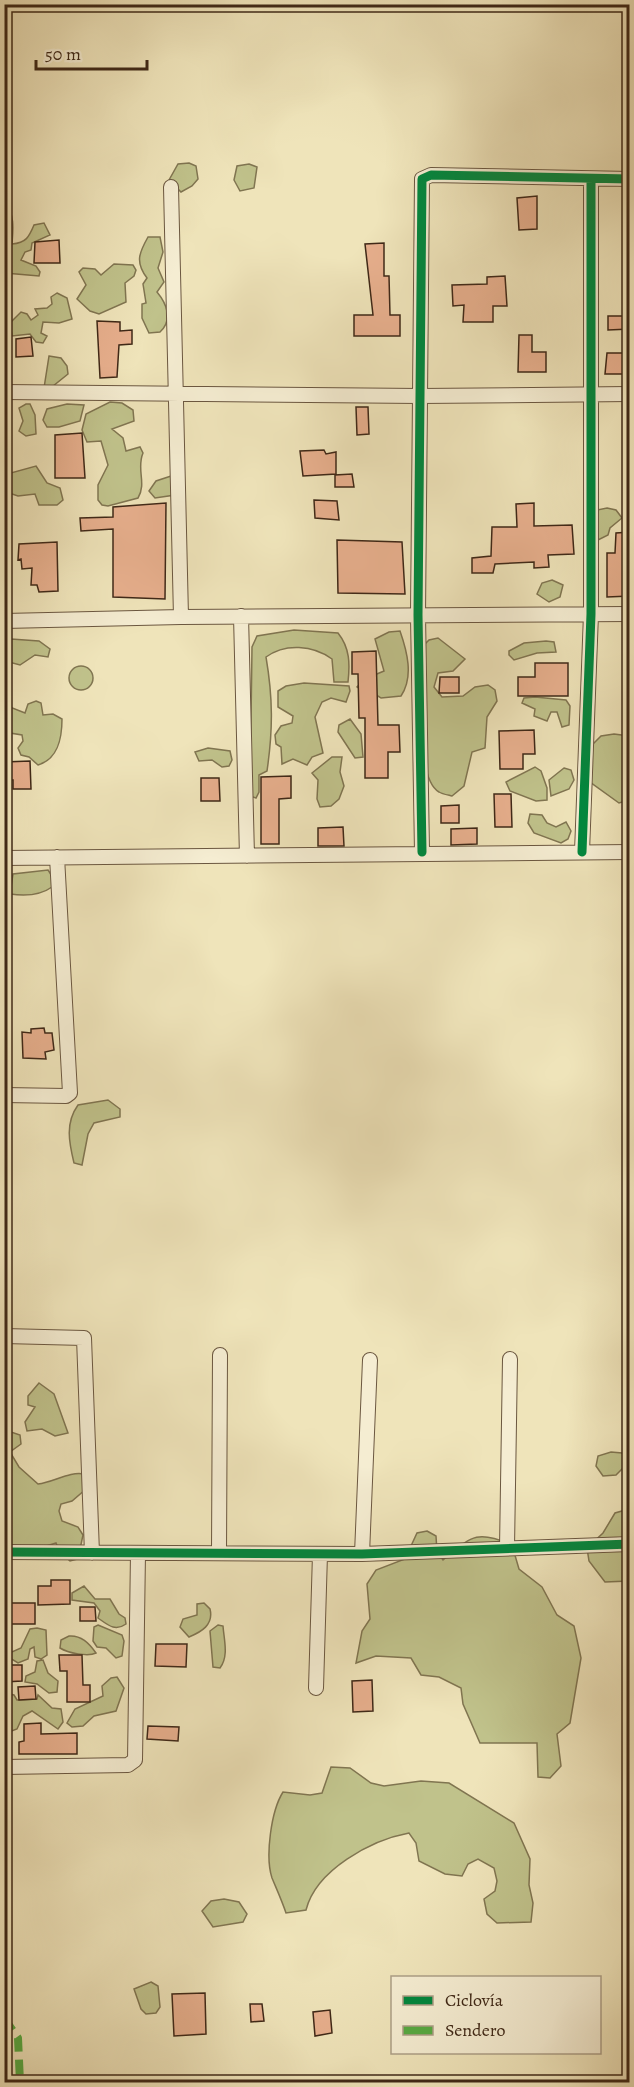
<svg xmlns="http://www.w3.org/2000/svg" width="634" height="2087" viewBox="0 0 634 2087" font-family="Alegreya,serif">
	<rect width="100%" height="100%" fill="#efe4ba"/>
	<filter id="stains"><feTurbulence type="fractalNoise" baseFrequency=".00333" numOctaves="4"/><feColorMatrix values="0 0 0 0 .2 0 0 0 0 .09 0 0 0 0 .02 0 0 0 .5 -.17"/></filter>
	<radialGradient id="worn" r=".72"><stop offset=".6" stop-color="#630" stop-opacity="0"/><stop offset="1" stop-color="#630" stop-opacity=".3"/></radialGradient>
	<!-- green -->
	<path fill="#c0c28b" stroke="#807551" stroke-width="1.5" d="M189 163 196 166 198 179 192 186 181 192 169 180 178 164Z
		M249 164 257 167 254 188 240 191 234 180 237 166Z
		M5 204C15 213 13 231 12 244 26 243 29 237 34 225L44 223 50 235 32 243 31 250 25 252 21 260 36 266 40 272 39 276 5 273Z
		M148 237H160L163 252 158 268 164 282 157 292C167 304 173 320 160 332L149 333 142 318V304L146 303 143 284 147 278C135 262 139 253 148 237Z
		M114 264 133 265 136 270 134 276 125 283 126 302 99 314 90 311 77 299 86 285 79 272 83 268 95 269 101 275Z
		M57 293 67 298 72 319 59 323 43 322 41 333 47 336 43 343 36 342 30 334 12 336 10 323 21 312 27 314 31 320 38 315 35 309 47 308 52 304 51 297Z
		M49 356 61 358 67 366 68 374 53 386 44 388Z
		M110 402 122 403 133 410 134 421 112 429 123 438 126 451 140 447 143 453C136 469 147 483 138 498L108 506 102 505 98 500V485L108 465 101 441 87 442 82 430 86 414Z
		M26 404H30L35 415 36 434 26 436 19 431 23 421 19 408Z
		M67 404 84 405 80 421 59 427H47L43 420 47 409Z
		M36 466 47 483 60 488 63 500 57 505H39L35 494 18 496 6 492 7 474Z
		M174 475 175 495 155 498 149 491 156 481Z
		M607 508 616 510 622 518 610 528 608 535 596 541 597 510Z
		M552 580 563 585 560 597 549 602 537 594 542 583Z
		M294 630 338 633C350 648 350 664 348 682H334L332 659C313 645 285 643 266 657 273 698 273 730 267 771L259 775V792L256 798 250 796 252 647 257 636Z
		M400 631C407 651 414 677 401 696L381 698C373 692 365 693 357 687L365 679 384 671 375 639 389 632Z
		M438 638 465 659 453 671 438 673 434 687 442 697 463 696 475 687 488 685 495 690 497 701 487 717 485 748 472 752 464 786 452 796C448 795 442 794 439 792 413 777 423 675 423 646L429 640Z
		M11 639 39 641 50 649 48 657 35 655 20 665 5 661V641Z
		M546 641 554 642 556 652 537 653 514 660 509 655V651L524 643Z
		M69 678a12 12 0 1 1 24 0a12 12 0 1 1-24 0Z
		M304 683 349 686 350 691 346 702 331 698 322 702 315 717 323 753 312 757 307 765 293 759 282 764 281 747 276 744 275 735 281 726 292 723 293 716 278 707V691L286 686Z
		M535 697 566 700 570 706 569 725 562 727 557 712H551L547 721 534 716 535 709 522 703 524 698Z
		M36 701 41 703 43 715 53 714 62 719C62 739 58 759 38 765L29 757 21 755 18 748 23 741 22 735 4 732 5 709 10 707 25 713 28 704Z
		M350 719 361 734 363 757 355 758 338 732 339 725Z
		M614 734 629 736V800L619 803 590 782 591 746 601 736Z
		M208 748 230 751 232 760 229 766 222 767 212 760 199 761 195 752Z
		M332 757H342L340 772 344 786 339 799 331 806 320 807 317 799 318 780 312 773Z
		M535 767 541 771 547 788V800L536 801 510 791 506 782Z
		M564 768 571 770 574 780 569 789 551 796 549 780Z
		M530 814 542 815 547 823 556 827 566 822 571 831 568 839 561 843 534 833 528 823Z
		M48 870 52 876V887C41 895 24 896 10 894L13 874Z
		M108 1100 120 1109V1117L94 1123 88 1134 82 1165 74 1163C69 1142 65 1123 78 1105Z
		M39 1383 54 1394 68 1433 55 1436 42 1429 27 1431 25 1422 35 1407 28 1405V1396Z
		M5 1430 20 1435 21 1444 10 1452 19 1467 38 1484C54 1482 70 1471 84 1474L86 1489 72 1501 61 1504 59 1511 62 1521 78 1527 83 1535 78 1559 70 1561 59 1551 56 1543 24 1553 5 1541Z
		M611 1452 622 1453 628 1463 616 1475 603 1476 596 1466 598 1456Z
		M629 1509V1581L605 1582 589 1561 587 1548 603 1533 615 1513Z
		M427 1531 436 1536 437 1552 443 1560C471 1537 476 1529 512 1545L519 1569 542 1587 557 1615 574 1626 581 1658 570 1723 557 1734 561 1766 550 1778 538 1777 537 1743H480L463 1704 461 1688 439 1677 421 1675 411 1658 376 1656 356 1663 362 1631 370 1619 367 1584 376 1570 405 1559 417 1533Z
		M84 1586 95 1599H110L119 1614 125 1618 126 1624C115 1632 108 1625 98 1618L100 1611 94 1603 72 1600V1593Z
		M204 1603 210 1609C214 1625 201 1632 189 1637L180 1627 183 1619 197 1615V1604Z
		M98 1625 122 1635 124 1641 122 1656 116 1658 106 1648 97 1647 93 1641 94 1627Z
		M218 1625 223 1626C224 1640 229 1656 220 1668L213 1667 210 1631Z
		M37 1628 46 1630 47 1655 41 1659 35 1657 34 1647 30 1649 28 1659 18 1663 5 1655 21 1648 30 1629Z
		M69 1636C81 1635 89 1643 96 1653 88 1657 68 1653 60 1648L61 1640Z
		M43 1660 48 1673 58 1681 57 1692 49 1693 37 1684 25 1682 26 1676 35 1672 37 1661Z
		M117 1677 124 1688 116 1711 94 1716 83 1726 72 1727 67 1723 75 1709 103 1696 102 1686 111 1678Z
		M5 1693 14 1695 17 1700 37 1699 38 1695 52 1708 61 1709 63 1722 58 1729 32 1711 23 1716 17 1729 9 1732 5 1730Z
		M331 1767 350 1768 371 1783 384 1786 421 1781 449 1783 514 1823 530 1859 529 1885 533 1903 531 1922 497 1923 487 1914 484 1899 495 1891 497 1881 494 1868 478 1859 468 1864 462 1876 445 1874 419 1861 416 1843 409 1833C371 1840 316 1870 306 1910L286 1913C282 1901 277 1890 272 1878 265 1857 271 1811 283 1792L310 1795 322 1793Z
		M224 1899 239 1902 247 1914 243 1922 213 1927 202 1911 211 1901Z
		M151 1982 158 1986 160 2007 156 2013 146 2014 141 2009 134 1989Z"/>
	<!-- building -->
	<path fill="#e7af8d" stroke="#3f2817" stroke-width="1.5" d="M537 196V229L519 230 517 198Z
		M59 240 60 263H34L35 242Z
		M384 243V276H389L390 315H400V336H354V315H373L365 244Z
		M505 276 507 306H493V322H463L464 305 453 306 452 285 487 284V277Z
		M608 316H630V329L608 330Z
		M97 321 120 322V331L132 330V344L119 345 117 377 100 378Z
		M519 335H532V352H546V372H518Z
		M31 337 33 356 16 357V339Z
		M607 353H630V374H605Z
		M356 407H368L369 434 357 435Z
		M82 433 85 478H55V435Z
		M324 450 326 454 336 452V474L303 476 300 451Z
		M352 474 354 487H335V475Z
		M314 500 337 501 339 520 315 518Z
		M166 503 165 599 113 597V529L81 531 80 518 113 517V507Z
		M534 503V526L572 525 574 554 548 555 549 567 534 568V562L495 564 493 573H472V558L491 556 492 527H517L516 504Z
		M630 532V596L607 597V553H615L616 533Z
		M337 540 402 542 405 594 338 593Z
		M57 542 58 591 39 592 37 585H31L32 568 22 569 21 559 18 560 19 544Z
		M376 651 378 725H399L400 752H388V778H365V718H359L358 674H352V652Z
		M535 663H568V696H518V677H535Z
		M440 677H459V693H439Z
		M534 730 535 754H523V769H500L499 731Z
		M30 761 31 789H13V780H4V762Z
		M291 776V798L279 799V844H261V777Z
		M201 778H219L220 801H201Z
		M494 794H511L512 827H495Z
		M459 805V823H441V806Z
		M343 827 344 846H318V828Z
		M477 828V844L451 845V829Z
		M44 1028 45 1033H52L54 1050 45 1052 46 1059 23 1058 22 1032 31 1033V1029Z
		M51 1580H70V1604L38 1605V1586H51Z
		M5 1603H35V1624H5Z
		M80 1607H95L96 1621H80Z
		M156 1644H187L186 1667 155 1666Z
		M59 1655H82L83 1685H90V1702H67V1671H60Z
		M4 1665H22V1681L4 1682Z
		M372 1680 373 1711 353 1712 352 1681Z
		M35 1686 36 1699 19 1700 18 1687Z
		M41 1723V1734L77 1733V1754H19V1742L24 1741V1724Z
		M148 1726 179 1727 178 1741 147 1739Z
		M205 1993 206 2034 174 2036 172 1994Z
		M250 2004H262L264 2021 251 2022Z
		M330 2010 332 2033 315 2036 313 2012Z"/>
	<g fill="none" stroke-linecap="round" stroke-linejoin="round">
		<defs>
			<path id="street" d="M171 187 181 617
				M4 392 420 396 630 394
				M241 616 247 856
				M4 621 181 617 630 614
				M422 852 418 615 422 179 431 175 630 179
				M582 852 591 614V179
				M4 858 630 852
				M4 1095 66 1096 70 1093 57 857
				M4 1336 84 1338 92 1553
				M507 1548 510 1359
				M4 1552 362 1554 630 1544
				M219 1553 220 1355
				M362 1554 370 1360
				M316 1688 320 1554
				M4 1767 128 1765 135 1760 138 1553"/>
		</defs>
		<!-- street casing -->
		<use href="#street" stroke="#6b5740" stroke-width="16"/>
		<!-- street -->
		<use href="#street" stroke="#f5edd2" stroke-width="14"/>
		<!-- quiet -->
		<path stroke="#56aa42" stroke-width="8" stroke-dasharray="15 8" stroke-linecap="butt" d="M4 2018 18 2038 20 2082"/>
		<defs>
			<path id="cycleway" d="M422 852 418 615 422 179 431 175 630 179
				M582 852 591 614V179
				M4 1552 362 1554 630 1544"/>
		</defs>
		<!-- cycleway casing -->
		<use href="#cycleway" stroke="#f5edd2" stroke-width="13"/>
		<!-- cycleway -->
		<use href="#cycleway" stroke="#00873e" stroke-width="9"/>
	</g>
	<!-- margin -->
	<rect width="634" height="2087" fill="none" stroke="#efe4ba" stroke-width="24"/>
	<rect x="6" y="6" width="622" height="2075" fill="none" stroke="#3f2817" stroke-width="3"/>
	<rect x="12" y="12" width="610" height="2063" fill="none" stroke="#3f2817" stroke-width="1.5"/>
	<!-- legend -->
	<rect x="391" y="1976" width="210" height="78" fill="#f5edd2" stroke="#ac9e87" stroke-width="1.5"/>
	<rect x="403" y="1996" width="30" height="9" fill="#00873e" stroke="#ac9e87" stroke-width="1.5"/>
	<text x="445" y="2006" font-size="18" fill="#3f2817">Ciclovía</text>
	<rect x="403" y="2026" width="30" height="9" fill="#56aa42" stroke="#ac9e87" stroke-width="1.5"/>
	<text x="445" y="2036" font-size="18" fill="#3f2817">Sendero</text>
	<!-- scale -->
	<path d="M36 60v9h111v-9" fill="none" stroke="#3f2817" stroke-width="3"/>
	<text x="45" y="60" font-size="18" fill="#3f2817" stroke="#f5edd2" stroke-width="4.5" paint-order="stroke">50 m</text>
	<rect width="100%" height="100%" filter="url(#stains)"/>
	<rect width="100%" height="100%" fill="url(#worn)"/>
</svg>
